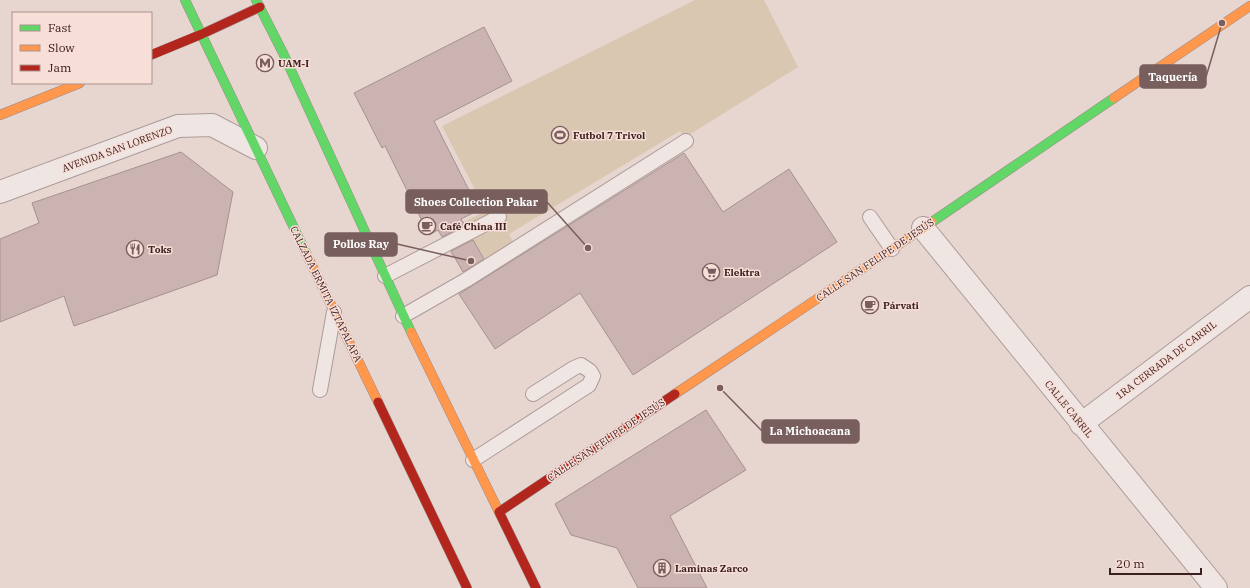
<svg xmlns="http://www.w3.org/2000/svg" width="1250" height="588" viewBox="0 0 1250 588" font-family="'IBM Plex Serif',serif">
	<rect width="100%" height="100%" fill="#e7d5d0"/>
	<!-- green -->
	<path fill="#dac7b2" d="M695 0H764L798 67 684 138 680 131 509 234 515 246 488 264 475 243 452 256 441 233 486 211 442 126Z"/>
	<!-- building -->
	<path fill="#cbb3b1" stroke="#a79190" d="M484 27 512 81 434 121 479 210 461 219 465 225 442 237 438 230 429 235 385 146 382 148 354 93Z
		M181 152 233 192 217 275 74 326 64 296 0 322V239L39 223 32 203Z
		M684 153 723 212 789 169 837 242 633 375 580 293 495 349 459 294Z
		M473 240 484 259 463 272 451 251Z
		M706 410 746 470 670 516 707 588H638L617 548 571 535 555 504Z"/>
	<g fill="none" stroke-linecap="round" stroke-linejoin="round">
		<defs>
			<path id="lane" d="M870 217 892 249
				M385 276 499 217
				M403 316 466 280 686 141
				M320 390 334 312
				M473 460 589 385 593 376 590 371 581 365 574 368 533 394"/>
			<path id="street" d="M0 192 178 126 212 125 256 148
				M923 228 1216 588
				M1081 424 1250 297"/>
			<path id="fast" d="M185 0 306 253
				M256 0 283 53 411 332
				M932 222 1114 98"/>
			<path id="slow" d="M1114 98 1250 6
				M0 115 80 83
				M306 253 378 402
				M411 332 500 514
				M675 394 932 222"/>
			<path id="jam" d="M151 55 202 34 260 7
				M378 402 467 588
				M499 512 675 394
				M500 514 536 588"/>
		</defs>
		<!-- lane casing -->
		<use href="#lane" stroke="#ac9b98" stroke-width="16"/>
		<!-- street casing -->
		<use href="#street" stroke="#ac9b98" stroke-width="24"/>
		<!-- fast casing -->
		<use href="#fast" stroke="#9c8b88" stroke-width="10"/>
		<!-- slow casing -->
		<use href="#slow" stroke="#9c8b88" stroke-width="10"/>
		<!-- jam casing -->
		<use href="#jam" stroke="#9c8b88" stroke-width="10"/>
		<!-- lane -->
		<use href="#lane" stroke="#efe5e2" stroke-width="14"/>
		<!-- street -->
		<use href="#street" stroke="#efe5e2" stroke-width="22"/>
		<!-- fast -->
		<use href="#fast" stroke="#63d668" stroke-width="9"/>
		<!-- slow -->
		<use href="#slow" stroke="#ff974d" stroke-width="9"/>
		<!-- jam -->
		<use href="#jam" stroke="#b3261e" stroke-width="9"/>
	</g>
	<!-- icons -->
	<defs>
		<symbol id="metro-ring" viewBox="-11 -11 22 22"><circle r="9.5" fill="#f7ded7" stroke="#785f5d" stroke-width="1.5"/><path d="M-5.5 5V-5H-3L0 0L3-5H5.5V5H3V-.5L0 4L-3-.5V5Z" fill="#785f5d"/></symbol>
		<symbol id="stadium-ring" viewBox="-11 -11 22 22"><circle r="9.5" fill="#f7ded7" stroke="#785f5d" stroke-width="1.5"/><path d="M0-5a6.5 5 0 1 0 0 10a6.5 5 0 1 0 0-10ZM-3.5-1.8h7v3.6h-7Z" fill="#785f5d"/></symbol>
		<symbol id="cafe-ring" viewBox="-11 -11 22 22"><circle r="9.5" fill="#f7ded7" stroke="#785f5d" stroke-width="1.5"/><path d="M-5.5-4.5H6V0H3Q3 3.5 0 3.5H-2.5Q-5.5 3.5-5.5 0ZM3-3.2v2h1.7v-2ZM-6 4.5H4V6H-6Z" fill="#785f5d"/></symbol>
		<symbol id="restaurant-ring" viewBox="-11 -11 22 22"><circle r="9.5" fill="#f7ded7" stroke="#785f5d" stroke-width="1.5"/><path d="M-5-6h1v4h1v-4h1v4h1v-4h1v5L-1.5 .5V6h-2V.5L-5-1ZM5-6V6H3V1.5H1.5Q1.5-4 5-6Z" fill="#785f5d"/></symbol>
		<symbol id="supermarket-ring" viewBox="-11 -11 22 22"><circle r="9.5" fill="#f7ded7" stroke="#785f5d" stroke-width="1.5"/><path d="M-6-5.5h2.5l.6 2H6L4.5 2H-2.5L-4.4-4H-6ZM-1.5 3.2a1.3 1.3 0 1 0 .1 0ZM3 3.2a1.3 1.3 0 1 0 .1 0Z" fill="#785f5d"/></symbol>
		<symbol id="building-ring" viewBox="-11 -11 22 22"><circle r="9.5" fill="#f7ded7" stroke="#785f5d" stroke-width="1.5"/><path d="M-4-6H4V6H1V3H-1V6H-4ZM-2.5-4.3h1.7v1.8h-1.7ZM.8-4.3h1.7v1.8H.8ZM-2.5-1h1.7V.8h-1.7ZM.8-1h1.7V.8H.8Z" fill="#785f5d"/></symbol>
	</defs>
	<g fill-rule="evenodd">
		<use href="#metro-ring" x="255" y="53" width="20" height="20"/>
		<use href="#stadium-ring" x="550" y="125" width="20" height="20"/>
		<use href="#cafe-ring" x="417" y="216" width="20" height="20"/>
		<use href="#restaurant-ring" x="125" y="239" width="20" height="20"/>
		<use href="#supermarket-ring" x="701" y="262" width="20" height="20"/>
		<use href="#cafe-ring" x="860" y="295" width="20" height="20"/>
		<use href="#building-ring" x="652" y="558" width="20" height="20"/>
	</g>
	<g text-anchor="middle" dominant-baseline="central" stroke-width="3" stroke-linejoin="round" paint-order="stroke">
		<!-- poi labels -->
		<g font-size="10" font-weight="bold" fill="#3c201f" stroke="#f7ded7" text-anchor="start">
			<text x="278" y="63">UAM-I</text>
			<text x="573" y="135">Futbol 7 Trivol</text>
			<text x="440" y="226">Café China III</text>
			<text x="148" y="249">Toks</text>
			<text x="724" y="272">Elektra</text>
			<text x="883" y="305">Párvati</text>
			<text x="675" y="568">Laminas Zarco</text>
		</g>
		<!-- street labels -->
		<g font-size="10" fill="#3c201f" stroke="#f7ded7">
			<text transform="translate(117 149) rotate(-20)">AVENIDA SAN LORENZO</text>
			<text transform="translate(875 260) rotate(-34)">CALLE SAN FELIPE DE JESÚS</text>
			<text transform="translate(326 294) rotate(64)">CALZADA ERMITA IZTAPALAPA</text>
			<text transform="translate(1166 360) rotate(-37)">1RA CERRADA DE CARRIL</text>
			<text transform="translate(1069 409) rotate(51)">CALLE CARRIL</text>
			<text transform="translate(606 440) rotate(-34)">CALLE SAN FELIPE DE JESÚS</text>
		</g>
	</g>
	<!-- callouts -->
	<path fill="none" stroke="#785f5d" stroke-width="1.5" d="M1222 23L1206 77M588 248L547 202M471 261L397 244M720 388L762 431"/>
	<g fill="#785f5d" stroke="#f7ded7" stroke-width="1.5">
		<circle cx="1222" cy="23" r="4"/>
		<circle cx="588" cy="248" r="4"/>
		<circle cx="471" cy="261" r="4"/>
		<circle cx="720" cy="388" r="4"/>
	</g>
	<g fill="#785f5d" stroke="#785f5d" stroke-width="1.5">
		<rect x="1140" y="65" width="66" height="23" rx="4"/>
		<rect x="406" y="190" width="141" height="23" rx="4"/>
		<rect x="325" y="233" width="72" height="23" rx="4"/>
		<rect x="762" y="420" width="97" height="23" rx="4"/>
	</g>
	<g font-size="11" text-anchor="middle" font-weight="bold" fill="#fff">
		<text x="1173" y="81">Taquería</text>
		<text x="476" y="206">Shoes Collection Pakar</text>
		<text x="361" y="248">Pollos Ray</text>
		<text x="810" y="435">La Michoacana</text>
	</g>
	<!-- legend -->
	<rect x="12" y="12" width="140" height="72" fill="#f7ded7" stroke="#ac928d"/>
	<rect x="20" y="25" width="20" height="6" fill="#63d668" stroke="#ac928d"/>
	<text x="48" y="32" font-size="12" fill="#3c201f">Fast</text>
	<rect x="20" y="45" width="20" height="6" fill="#ff974d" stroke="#ac928d"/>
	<text x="48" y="52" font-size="12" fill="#3c201f">Slow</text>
	<rect x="20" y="65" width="20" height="6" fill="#b3261e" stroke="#ac928d"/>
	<text x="48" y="72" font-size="12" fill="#3c201f">Jam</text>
	<!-- scale -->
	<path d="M1110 568v6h91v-6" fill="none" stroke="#3c201f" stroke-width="2"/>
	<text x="1116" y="568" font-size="12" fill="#3c201f" stroke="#f7ded7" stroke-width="3" paint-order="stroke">20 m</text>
</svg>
